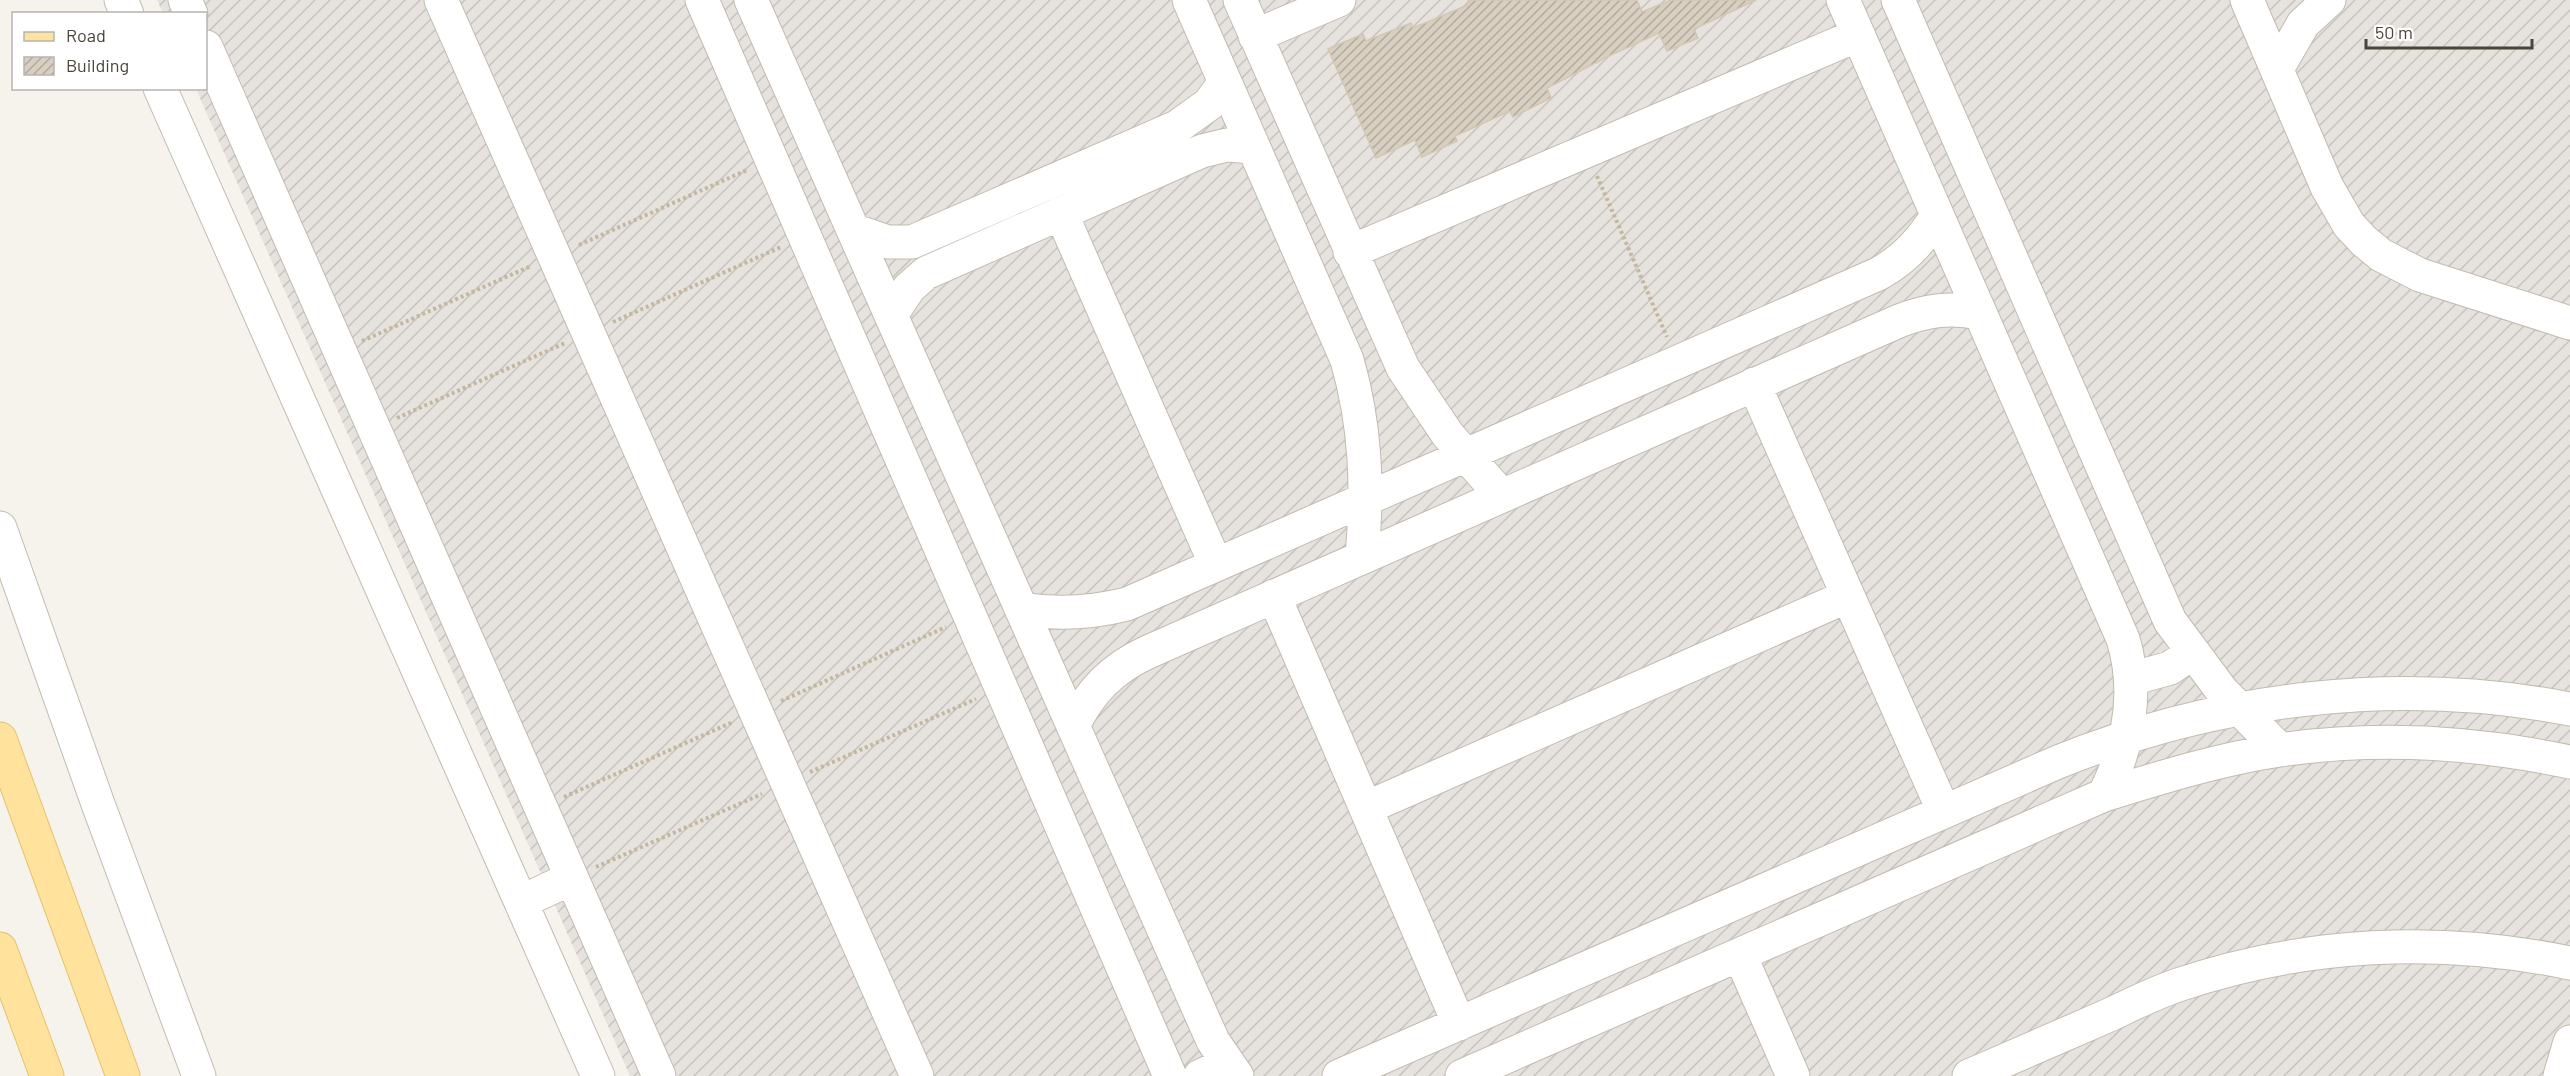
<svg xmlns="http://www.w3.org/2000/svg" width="2570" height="1076" viewBox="0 0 2570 1076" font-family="Barlow,sans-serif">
	<defs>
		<pattern id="industrial-furrows" width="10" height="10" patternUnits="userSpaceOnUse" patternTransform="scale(1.5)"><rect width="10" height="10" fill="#e6e2dd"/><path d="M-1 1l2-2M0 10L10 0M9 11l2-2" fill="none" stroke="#c7c3be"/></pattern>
		<pattern id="building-hatch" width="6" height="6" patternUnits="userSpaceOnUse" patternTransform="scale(1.5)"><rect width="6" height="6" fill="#d8cfc1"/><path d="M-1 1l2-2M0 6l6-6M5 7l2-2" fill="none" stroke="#b1aa9e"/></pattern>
	</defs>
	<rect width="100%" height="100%" fill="#f6f3ec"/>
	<!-- industrial -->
	<path fill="url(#industrial-furrows)" d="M157 0H2570V1076H630L196 89 206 88V14L163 13Z"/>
	<!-- building -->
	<path fill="url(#building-hatch)" stroke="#d3c7b4" stroke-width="1.5" d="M1468 0H1637L1642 12 1671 0H1756L1694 29 1698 38 1667 51 1659 33 1611 55 1547 88 1551 98 1513 117 1510 111 1455 136 1457 141 1422 157 1415 140 1376 158 1328 49 1363 34 1366 41 1411 23 1413 28 1470 4Z"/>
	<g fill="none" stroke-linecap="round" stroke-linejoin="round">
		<defs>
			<path id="minor" d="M121 0 127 14
				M185 0 191 14
				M441 0 917 1076
				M702 0 1170 1076
				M751 0 1213 1041 1237 1076
				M1189 0 1347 360C1366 426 1368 488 1362 557
				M1240 0 1403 368 1448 435 1502 496
				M1843 0 2123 639C2139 692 2129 746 2104 795
				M1898 0 2170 621 2222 691 2280 750
				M2247 0 2327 187 2349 225 2364 241 2381 255 2420 275 2570 323
				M1255 36 1339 0
				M206 47 659 1076
				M2277 69 2303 24 2329 0
				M160 88 598 1076
				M1061 213 1216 565
				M853 230 888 242H912L1177 127 1209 104 1225 82
				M1350 252 1858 35
				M891 315 909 288 926 273 1202 151 1227 145 1253 147
				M1754 384 1944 812
				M0 528 98 804 199 1076
				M1274 596 1459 1024
				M1021 609C1058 615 1091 613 1127 604L1878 274C1904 260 1922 241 1937 215
				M2131 679 2170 668 2192 653
				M1073 726C1090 691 1113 668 1148 652L1899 321C1927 310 1951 307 1980 313
				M1366 808 1848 596
				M521 902 572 878
				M1740 955 1793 1076
				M1200 1076 1227 1064
				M1339 1076 2058 762C2219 697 2399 676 2570 709
				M1462 1076 2104 795C2162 777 2220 759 2280 750 2377 736 2475 742 2570 762
				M1969 1076C2015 1056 2061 1036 2107 1016 2131 1005 2154 993 2178 985 2305 942 2440 936 2570 963
				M2560 1076 2570 1042"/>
			<path id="major" d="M0 739 123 1076
				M0 949 47 1076"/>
		</defs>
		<!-- minor casing -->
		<use href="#minor" stroke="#c2bbae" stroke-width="35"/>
		<!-- major casing -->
		<use href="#major" stroke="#e6c16a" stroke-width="35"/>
		<!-- path -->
		<path stroke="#c4b79f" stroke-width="4" stroke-dasharray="3 3" stroke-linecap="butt" d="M1597 176 1667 337
			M579 245 747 170
			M613 322 781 247
			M362 341 531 266
			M397 418 565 343
			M781 701 946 627
			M810 772 976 699
			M564 797 733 722
			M596 867 762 794"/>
		<!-- minor -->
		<use href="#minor" stroke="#fff" stroke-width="33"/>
		<!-- major -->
		<use href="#major" stroke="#ffe39c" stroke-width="33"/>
	</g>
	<!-- legend -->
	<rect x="12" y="12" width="195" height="78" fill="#ffffff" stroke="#b7b4b0" stroke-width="1.5"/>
	<rect x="24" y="32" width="30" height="9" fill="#ffe39c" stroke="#b7b4b0" stroke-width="1.5"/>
	<text x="66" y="42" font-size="18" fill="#4b4439">Road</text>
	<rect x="24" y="57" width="30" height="18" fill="url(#building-hatch)" stroke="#b7b4b0" stroke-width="1.5"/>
	<text x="66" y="72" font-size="18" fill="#4b4439">Building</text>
	<!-- scale -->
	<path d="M2366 39v9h166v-9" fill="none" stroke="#4b4439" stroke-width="3"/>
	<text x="2375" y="39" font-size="18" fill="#4b4439" stroke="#ffffff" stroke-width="4.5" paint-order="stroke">50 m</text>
</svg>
